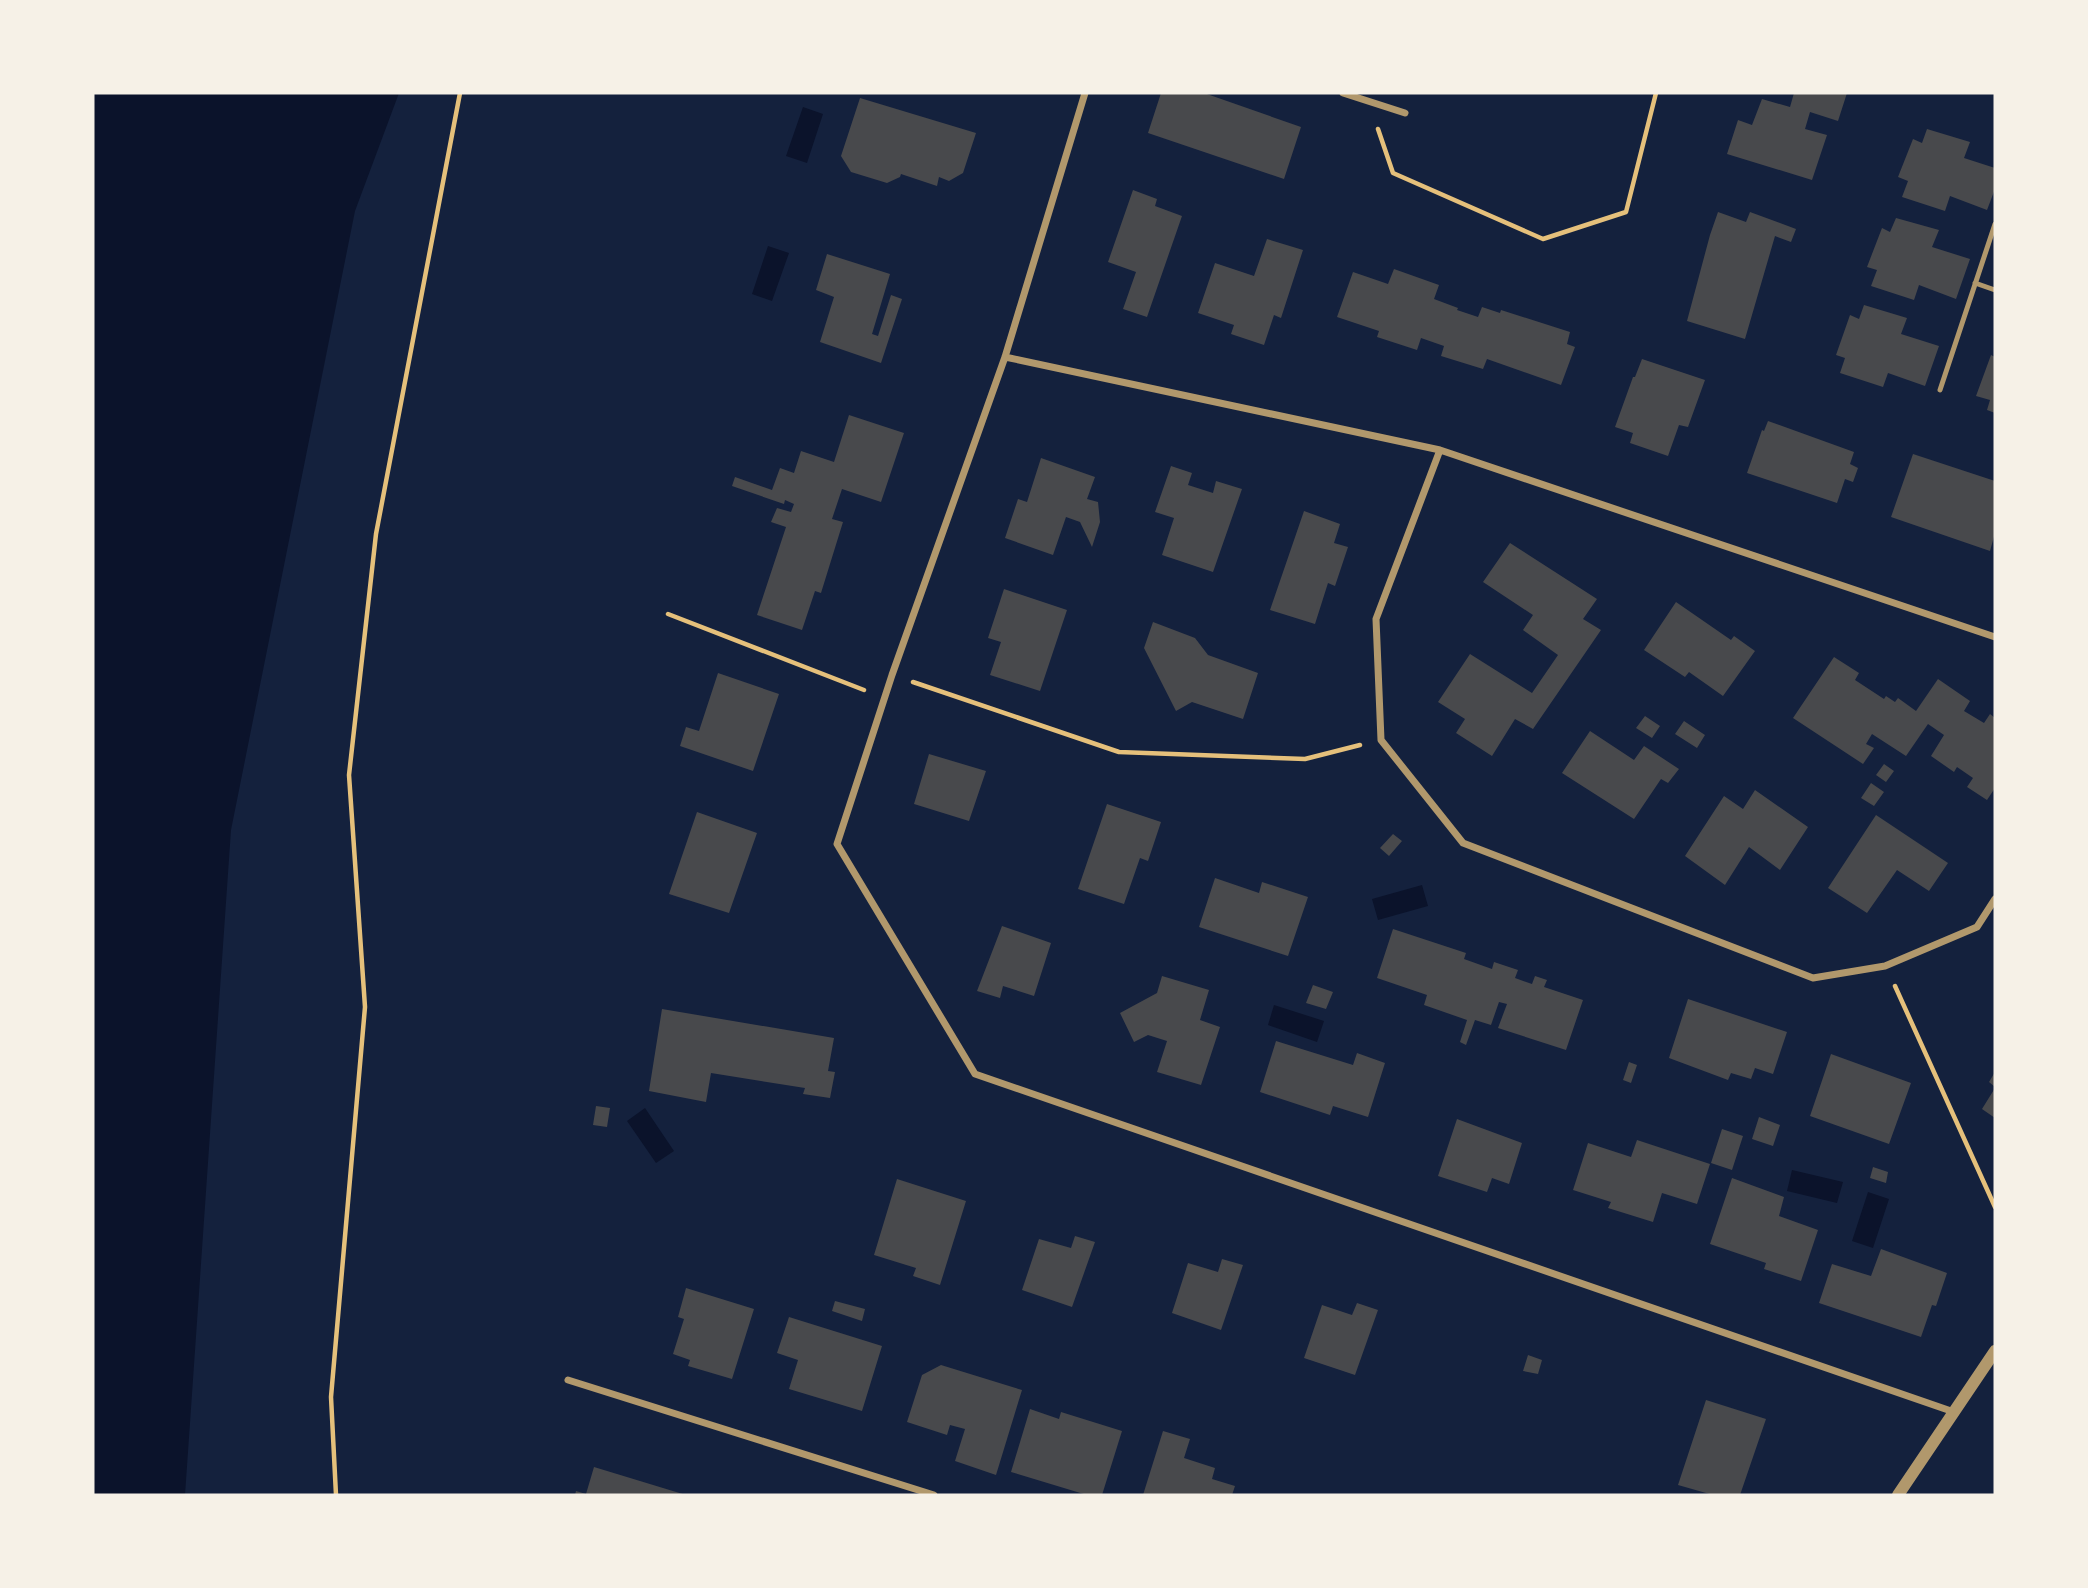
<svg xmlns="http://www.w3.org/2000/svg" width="2088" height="1588" viewBox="0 0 2088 1588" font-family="'PT Sans Narrow',sans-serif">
	<rect width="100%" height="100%" fill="#14213d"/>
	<!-- water -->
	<path fill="#0b132b" d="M93 93H399L355 211 231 830 185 1495H93Z
		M803 107 823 114 807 163 786 156Z
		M768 246 789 253 772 301 752 294Z
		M1422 885 1428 906 1378 920 1372 899Z
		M1274 1005 1324 1021 1317 1042 1268 1025Z
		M645 1108 674 1151 656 1163 627 1121Z
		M1792 1170 1843 1182 1837 1203 1787 1191Z
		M1868 1192 1889 1199 1873 1248 1852 1241Z"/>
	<!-- building -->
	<path fill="#48494c" d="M1161 93H1204L1301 127 1284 179 1148 133Z
		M1794 93H1847L1838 121 1810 112 1805 129 1827 135 1812 180 1727 154 1738 120 1752 125 1762 99 1790 107Z
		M860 98 976 133 963 173 949 181 939 177 937 186 901 174 900 177 887 183 851 172 841 156Z
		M1927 129 1970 142 1964 158 1995 168V189L1987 210 1950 196 1945 211 1902 197 1908 181 1898 177 1913 139 1922 143Z
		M1133 190 1157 199 1155 206 1182 216 1147 317 1123 309 1136 272 1108 262Z
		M1718 212 1746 222 1750 212 1796 229 1791 242 1775 236 1745 339 1687 321 1710 235Z
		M1896 218 1939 230 1932 247 1970 259 1956 299 1919 285 1914 300 1871 286 1877 270 1867 267 1882 228 1890 232Z
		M1267 239 1303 250 1281 318 1274 315 1264 345 1231 334 1234 325 1198 313 1215 263 1254 276Z
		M827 254 890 274 872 334 878 336 891 295 902 299 881 363 820 342 834 297 816 290Z
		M1394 269 1439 285 1434 299 1458 308 1457 310 1478 317 1482 307 1500 313 1501 310 1570 332 1567 344 1575 347 1561 385 1487 359 1483 369 1441 356 1444 346 1421 338 1417 350 1377 337 1379 331 1337 317 1353 272 1388 284Z
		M1864 305 1907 318 1901 334 1939 346 1925 386 1888 373 1883 387 1840 373 1845 358 1836 355 1850 315 1859 319Z
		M1991 355 1995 357V413L1987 410 1990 400 1976 396Z
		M1642 359 1705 380 1688 427 1679 425 1668 456 1630 443 1633 433 1615 427 1633 377H1635Z
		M849 415 904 433 881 502 842 489 832 519 843 522 821 593 815 591 802 630 757 615 786 527 771 522 777 508 791 512 794 504 785 500 784 504 732 486 735 477 772 490 780 468 794 473 801 451 834 462Z
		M1768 421 1854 452 1850 464 1858 468 1853 482 1845 479 1837 503 1747 473 1762 430 1764 431Z
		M1913 454 1995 481V533L1990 551 1891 517Z
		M1041 458 1095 477 1087 499 1098 502 1100 522 1092 547 1080 522 1066 517 1053 555 1005 538 1018 499 1027 502Z
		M1171 466 1192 473 1188 485 1213 493 1216 481 1242 489 1213 572 1162 555 1174 518 1155 512Z
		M1304 511 1340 524 1334 543 1348 547 1335 586 1328 583 1315 624 1270 610Z
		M1510 543 1597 599 1583 619 1601 630 1533 729 1515 719 1492 756 1456 733 1465 719 1438 702 1470 654 1532 693 1558 655 1523 630 1533 615 1483 582Z
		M1004 589 1067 610 1040 691 990 675 1001 642 988 638Z
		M1676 602 1731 640 1734 636 1755 651 1723 696 1689 672 1685 677 1644 650Z
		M1153 622 1195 638 1208 655 1258 673 1243 719 1192 702 1176 711 1144 648Z
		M1834 657 1859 673 1855 680 1884 699 1886 696 1895 702 1898 698 1916 711 1938 679 1970 701 1964 711 1984 723 1990 714 1995 718V788L1987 800 1967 787 1973 778 1957 767 1954 772 1931 756 1944 735 1928 724 1906 756 1872 734 1866 744 1874 748 1863 764 1793 718Z
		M718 673 779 694 753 771 680 746 686 727 699 731Z
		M1645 716 1660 726 1652 738 1636 728Z
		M1684 721 1705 735 1697 748 1675 734Z
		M1590 731 1634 760 1644 746 1679 769 1668 783 1661 779 1634 819 1562 773Z
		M929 754 986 771 969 821 914 804Z
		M1884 764 1894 771 1886 782 1876 775Z
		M1871 783 1884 792 1874 806 1861 798Z
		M1755 790 1808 827 1780 870 1749 847 1725 885 1685 856 1724 796 1743 809Z
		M1107 804 1161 822 1148 861 1140 858 1124 904 1078 889Z
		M697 812 757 833 729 913 669 894Z
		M1876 815 1948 863 1929 891 1897 870 1867 913 1828 888Z
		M1393 834 1402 841 1389 856 1380 848Z
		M1215 878 1259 893 1262 882 1308 897 1288 956 1199 927Z
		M1002 926 1051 943 1034 996 1003 986 1000 998 977 991Z
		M1393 929 1466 953 1464 959 1492 969 1494 962 1518 970 1515 978 1532 984 1535 976 1547 980 1544 987 1583 1000 1566 1050 1498 1028 1507 1004 1499 1002 1491 1025 1475 1020 1466 1045 1460 1042 1467 1020 1424 1005 1427 995 1377 978Z
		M1162 976 1209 990 1200 1020 1220 1027 1201 1085 1157 1072 1167 1041 1148 1035 1134 1042 1120 1013 1157 993Z
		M1313 985 1333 992 1326 1009 1306 1003Z
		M1688 999 1787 1032 1773 1074 1755 1068 1751 1079 1731 1073 1728 1080 1669 1058Z
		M662 1009 834 1038 828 1071 835 1072 830 1098 803 1094 805 1088 711 1073 706 1102 649 1091Z
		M1276 1041 1353 1065 1357 1053 1385 1063 1368 1117 1333 1106 1330 1115 1260 1092Z
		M1831 1054 1911 1083 1889 1144 1810 1116Z
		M1629 1062 1637 1065 1631 1083 1623 1080Z
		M1995 1072V1087L1989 1082Z
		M1995 1088V1118L1982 1109Z
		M596 1106 610 1108 607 1127 593 1125Z
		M1759 1117 1780 1125 1773 1146 1752 1139Z
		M1457 1119 1522 1143 1509 1184 1492 1178 1487 1192 1438 1176Z
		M1722 1129 1743 1136 1732 1170 1711 1163Z
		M1637 1140 1710 1164 1697 1204 1662 1193 1653 1222 1608 1208 1611 1202 1573 1190 1588 1143 1631 1157Z
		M1873 1167 1888 1172 1886 1183 1870 1178Z
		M1732 1178 1784 1197 1779 1216 1818 1230 1801 1281 1764 1269 1766 1263 1710 1244Z
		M897 1179 966 1201 940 1285 913 1276 916 1268 874 1255Z
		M1075 1236 1095 1242 1072 1307 1022 1290 1039 1239 1071 1248Z
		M1881 1249 1947 1273 1936 1306 1932 1305 1921 1337 1819 1303 1832 1264 1871 1276Z
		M1222 1259 1243 1265 1221 1330 1172 1313 1188 1263 1218 1272Z
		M686 1288 754 1309 732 1379 688 1366 690 1360 673 1354 684 1319 678 1317Z
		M835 1301 865 1309 862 1321 832 1311Z
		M1357 1303 1378 1310 1355 1375 1304 1358 1322 1305 1352 1315Z
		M789 1317 882 1346 862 1411 789 1389 798 1360 777 1353Z
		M1528 1355 1542 1360 1538 1374 1523 1371Z
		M941 1365 1022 1390 996 1475 955 1461 965 1429 950 1425 947 1435 907 1422 922 1375Z
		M1706 1400 1766 1419 1740 1495H1713L1678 1485Z
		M1030 1409 1059 1419 1061 1412 1122 1431 1102 1495H1087L1011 1472Z
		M1163 1431 1190 1439 1184 1458 1215 1468 1212 1479 1235 1486 1232 1495H1143Z
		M594 1467 686 1495H575L576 1491 586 1494Z"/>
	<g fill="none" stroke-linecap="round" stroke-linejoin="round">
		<!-- path -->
		<path stroke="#e5c07b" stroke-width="4.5" d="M1378 129 1393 173 1543 239 1626 212 1656 93
			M668 614 864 690
			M913 682 1119 752 1305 759 1360 745
			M1895 986 1995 1207
			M336 1495 331 1397 365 1007 349 775 376 534 460 93"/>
		<!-- service -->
		<path stroke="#b1986c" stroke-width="5" d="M1975 283 1995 290
			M1940 390 1995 224"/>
		<!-- minor -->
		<path stroke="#b1986c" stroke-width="7" d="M1085 93 1005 357 892 675 837 844 975 1074 1954 1412
			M1343 93 1405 113
			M1005 357 1440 450 1995 637
			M1440 450 1376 619 1381 740 1463 843 1813 978 1885 966 1977 927 1995 899
			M568 1380 934 1495"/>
		<!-- tertiary -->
		<path stroke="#b1986c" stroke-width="12" d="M1898 1495 1995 1351"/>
	</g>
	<!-- border -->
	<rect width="2088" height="1588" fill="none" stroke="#f6f1e7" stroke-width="189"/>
</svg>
